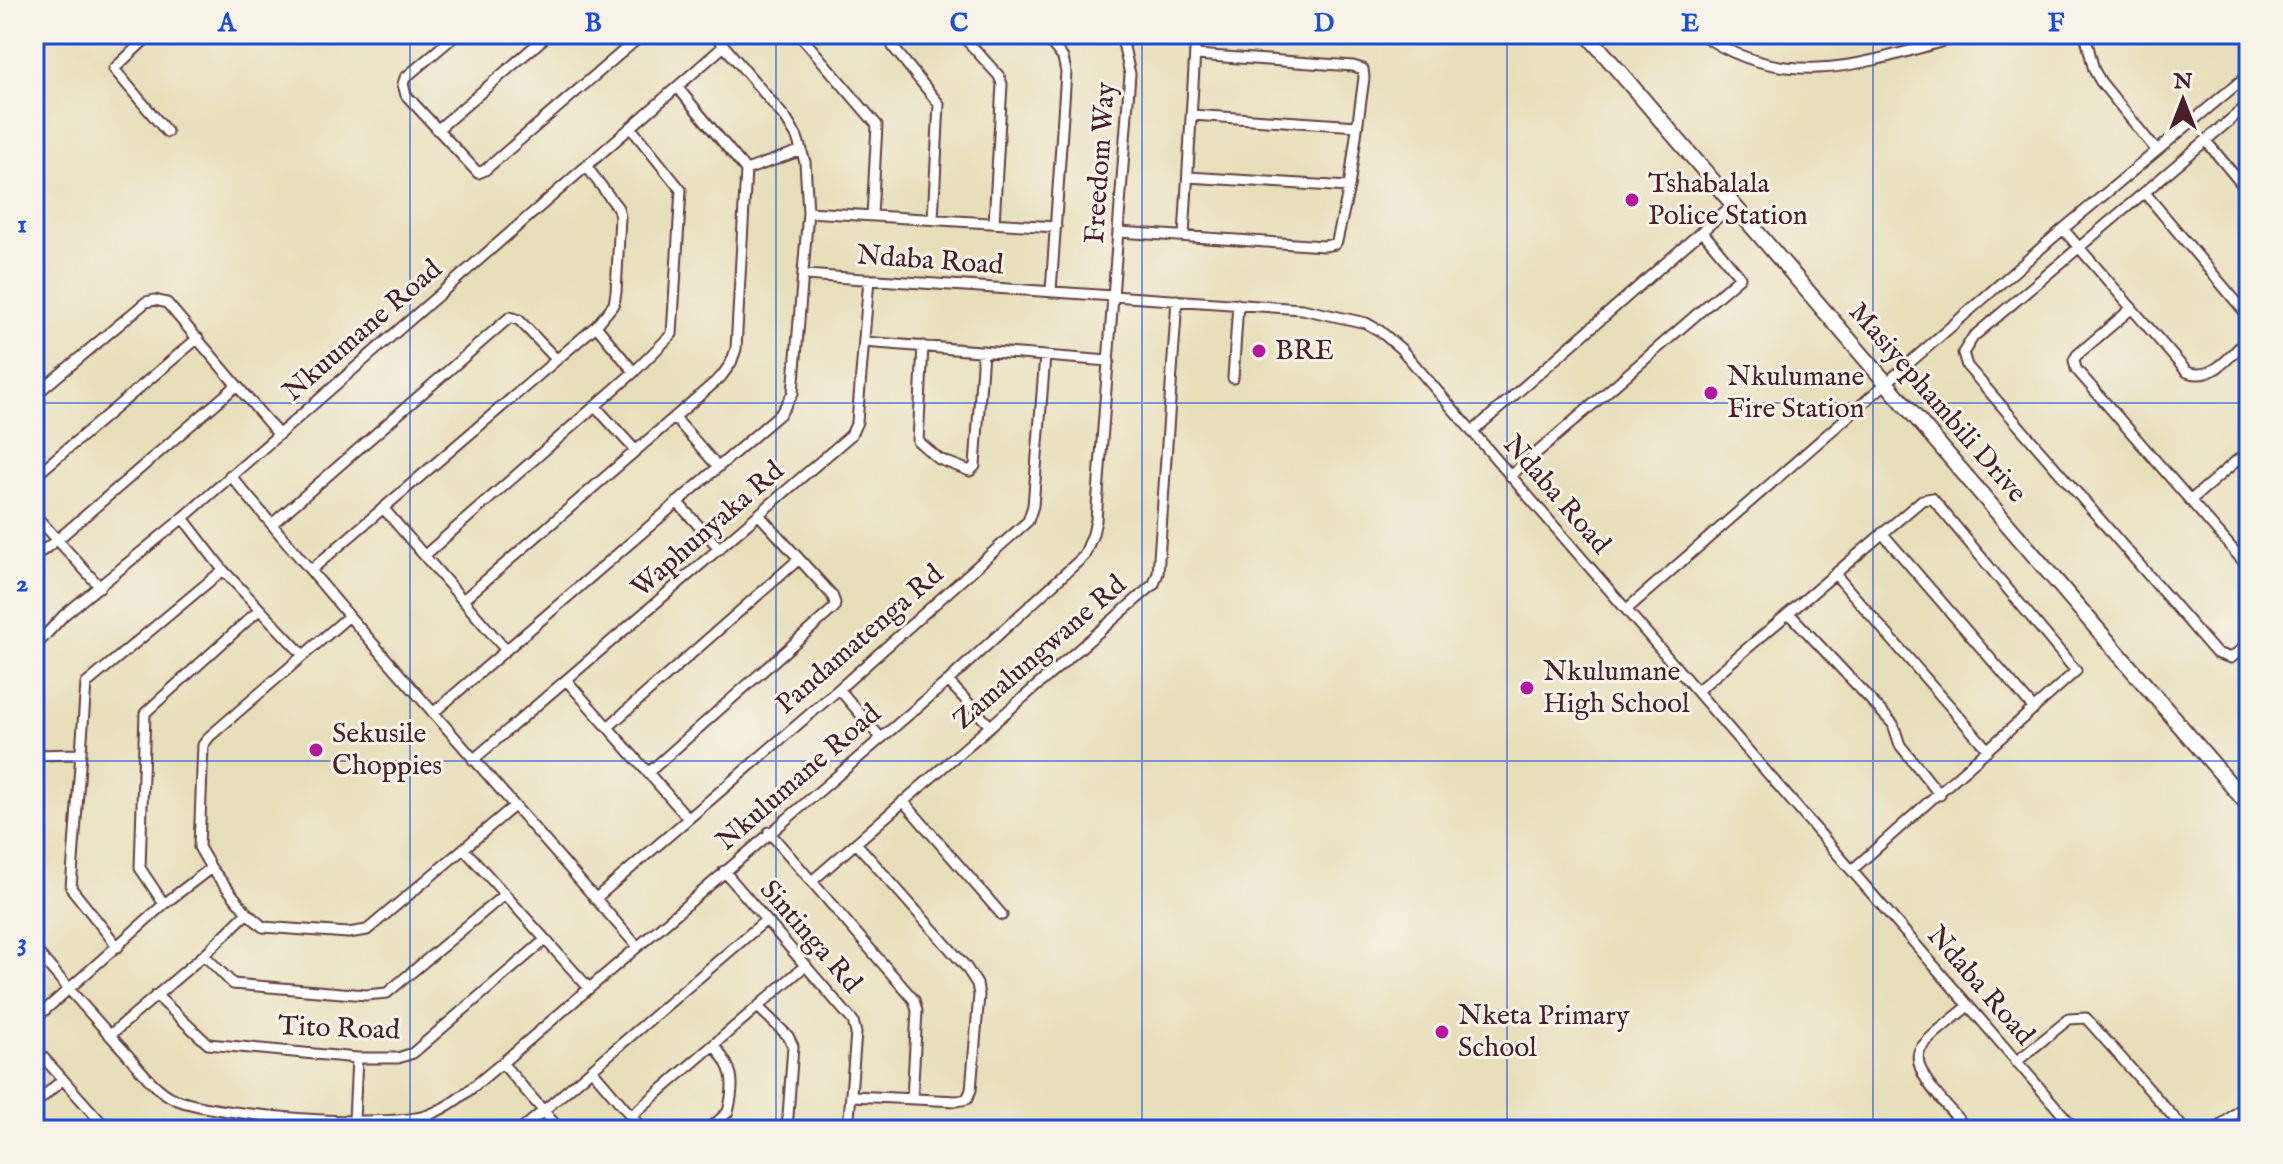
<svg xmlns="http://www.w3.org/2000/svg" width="2283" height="1164" viewBox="0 0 2283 1164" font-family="'IM FELL English',serif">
	<rect width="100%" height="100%" fill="#f7f3e8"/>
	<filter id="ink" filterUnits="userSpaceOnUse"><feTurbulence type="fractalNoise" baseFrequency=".0125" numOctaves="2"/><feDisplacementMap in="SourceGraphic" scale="16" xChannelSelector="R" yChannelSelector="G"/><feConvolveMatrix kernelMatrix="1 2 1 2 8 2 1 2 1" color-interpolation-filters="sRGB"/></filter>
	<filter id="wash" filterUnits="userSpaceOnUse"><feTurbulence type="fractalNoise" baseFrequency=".006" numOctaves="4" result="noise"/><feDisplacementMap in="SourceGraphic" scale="32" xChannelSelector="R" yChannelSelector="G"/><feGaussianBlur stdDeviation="1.8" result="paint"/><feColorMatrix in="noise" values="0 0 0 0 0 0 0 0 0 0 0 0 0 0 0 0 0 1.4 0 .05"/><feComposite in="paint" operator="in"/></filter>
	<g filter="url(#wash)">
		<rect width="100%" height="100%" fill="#e7dfba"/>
	</g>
	<g filter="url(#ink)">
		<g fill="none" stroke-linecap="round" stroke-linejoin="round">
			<defs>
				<path id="minor" d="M151 34 114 69 167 132
					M457 34 405 78 403 84 406 95 478 173 485 170 643 34
					M799 34 877 125 872 216
					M898 34 893 40V47L939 104 933 219
					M961 34 999 76 1002 84 994 223
					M1044 34 1063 58 1066 72 1051 291
					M1701 34C1790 96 1874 60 1968 34
					M2085 34 2094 70 2101 82 2156 150
					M2249 104 1973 337 1963 353 1967 366 2216 653 2231 658 2249 643
					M1192 115 1357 126
					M437 130 549 34
					M2206 141 2249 193
					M746 170 802 150
					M1188 177 1349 187
					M2145 193 2249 317
					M808 212 1056 227
					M2063 229 2187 372C2213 382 2232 354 2249 337
					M1702 231 1734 204
					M1119 232 1324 246 1335 244 1337 241 1349 187 1364 78 1363 69 1353 66 1196 55
					M1184 236 1196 34
					M805 275 1302 309 1366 323 1380 331 1401 349 2076 1130
					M2132 308 2077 355 2074 360 2076 369 2249 568
					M596 326 634 372
					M864 342 1109 361
					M923 346 918 441 939 459 970 471 975 466 983 351
					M1233 378 1238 304
					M34 396 146 302 155 300 167 303 278 434
					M595 406 636 451
					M675 418 718 467
					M1472 432 1702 231 1740 277 1510 476
					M230 475 349 616 636 945
					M34 477 198 338
					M2192 499 2249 450
					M677 502 720 549
					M384 509 505 649
					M34 514 100 587
					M183 518 223 570 303 655
					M272 524 510 317 519 320 556 359
					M1882 533 2034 709
					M425 555 634 372 672 334 681 190 631 128
					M34 557 57 540 236 386
					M311 570 596 326 614 304 616 292 620 217 618 208 586 166
					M1835 574 1988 750
					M463 600 721 377 731 363 736 349 746 170 678 88
					M1627 609 2063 229 2249 74
					M1789 613 1893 724 1900 745 1940 795
					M349 616 210 736 203 745 199 847 211 868 247 913 263 927 348 933 367 930 514 806
					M34 652 40 641 64 615 183 518 724 46
					M567 681 688 818
					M948 681 990 726
					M839 689 880 737
					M1697 691 1922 500 1932 498 2076 671 1852 870
					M433 713 781 413 793 393 808 212 805 162 797 137 786 119 714 34
					M608 727 799 559
					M34 755 79 754
					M473 760 851 435 857 422 869 279
					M649 772 834 608 835 603 832 595 760 516
					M903 801 1002 915
					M769 832 914 1000 917 1011 912 1099
					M464 849 588 987
					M724 871 853 1021 856 1033 848 1130
					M812 881 1154 584 1158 573 1177 300
					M595 899 839 689 1028 521 1033 506 1045 356
					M164 904 140 868 145 713 259 610
					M118 947 71 888 86 684 223 570
					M34 948C64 984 95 1019 126 1053 139 1068 156 1091 175 1099 213 1116 389 1129 428 1115 456 1105 479 1081 502 1063L948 681 1084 556 1093 534 1096 520 1130 74 1121 34
					M204 955 233 984 366 995 387 993 505 894
					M156 995 208 1044 357 1058H398L413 1053 545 940
					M758 1007 788 1036 793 1046 787 1130
					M34 1020 164 904 211 868
					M110 1035 204 955 247 913
					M34 1047 108 1130
					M2016 1062 2069 1019 2086 1018 2185 1130
					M502 1063 560 1130
					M592 1070 643 1130
					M852 1096 957 1101 967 1099 971 1090 979 995 977 984 966 967 856 843
					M34 1105 63 1079
					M631 1116 806 965
					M354 1120 357 1058
					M521 1130 766 920
					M708 1130 728 1112C736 1080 733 1069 714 1045
					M1968 1130C1955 1114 1906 1069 1921 1048 1931 1034 1955 1018 1968 1006
					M2216 1130 2249 1102"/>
				<path id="primary" d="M1587 34 2249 806"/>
			</defs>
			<!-- minor casing -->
			<use href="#minor" stroke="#623c40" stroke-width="13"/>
			<!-- primary casing -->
			<use href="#primary" stroke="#623c40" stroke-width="18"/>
			<!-- minor -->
			<use href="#minor" stroke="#fff" stroke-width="9"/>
			<!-- primary -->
			<use href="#primary" stroke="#fff" stroke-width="14"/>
		</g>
	</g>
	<!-- grid -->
	<path fill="none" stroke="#1d4ed8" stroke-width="2" stroke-opacity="0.55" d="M410 34V1130M776 34V1130M1142 34V1130M1507 34V1130M1873 34V1130M34 403H2249M34 761H2249"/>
	<!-- markers -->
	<g fill="#b5179e" stroke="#f7f3e8" stroke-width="3">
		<circle cx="1632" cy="200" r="8"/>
		<circle cx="1259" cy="351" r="8"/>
		<circle cx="1711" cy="393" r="8"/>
		<circle cx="1527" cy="688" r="8"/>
		<circle cx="316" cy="750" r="8"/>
		<circle cx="1442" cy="1032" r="8"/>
	</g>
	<g text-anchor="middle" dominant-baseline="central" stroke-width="6" stroke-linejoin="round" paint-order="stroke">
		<!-- street labels -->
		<g font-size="28" fill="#4a1f2b" stroke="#f7f3e8">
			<text transform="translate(1101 163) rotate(-86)">Freedom Way</text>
			<text transform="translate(930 261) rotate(4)">Ndaba Road</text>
			<text transform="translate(363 331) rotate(-41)">Nkuumane Road</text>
			<text transform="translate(1937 403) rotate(49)">Masiyephambili Drive</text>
			<text transform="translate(1556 495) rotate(49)">Ndaba Road</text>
			<text transform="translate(708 530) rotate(-41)">Waphunyaka Rd</text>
			<text transform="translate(860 640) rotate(-41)">Pandamatenga Rd</text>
			<text transform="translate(1040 653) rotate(-41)">Zamalungwane Rd</text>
			<text transform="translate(799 778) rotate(-41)">Nkulumane Road</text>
			<text transform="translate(810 937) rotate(49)">Sintinga Rd</text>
			<text transform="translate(1980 986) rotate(49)">Ndaba Road</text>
			<text transform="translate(339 1029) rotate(2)">Tito Road</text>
		</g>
		<!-- poi labels -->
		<g font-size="28" fill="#4a1f2b" stroke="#f7f3e8" text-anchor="start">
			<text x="1648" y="184">Tshabalala<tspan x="1648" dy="32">Police Station</tspan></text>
			<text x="1275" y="351">BRE</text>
			<text x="1727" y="377">Nkulumane<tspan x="1727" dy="32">Fire Station</tspan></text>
			<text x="1543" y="672">Nkulumane<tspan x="1543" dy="32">High School</tspan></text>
			<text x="332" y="734">Sekusile<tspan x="332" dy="32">Choppies</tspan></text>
			<text x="1458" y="1016">Nketa Primary<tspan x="1458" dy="32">School</tspan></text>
		</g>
	</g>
	<!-- margin -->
	<rect width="2283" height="1164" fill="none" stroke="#f7f3e8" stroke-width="88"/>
	<!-- north arrow -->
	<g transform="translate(2183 100)" stroke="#f7f3e8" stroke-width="6" paint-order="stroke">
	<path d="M0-6L14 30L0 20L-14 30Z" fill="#4a1f2b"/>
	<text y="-12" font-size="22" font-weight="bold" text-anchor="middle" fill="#4a1f2b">N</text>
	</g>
	<rect x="44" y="44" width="2195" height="1076" fill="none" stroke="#1d4ed8" stroke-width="3"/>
	<g font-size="26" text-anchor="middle" font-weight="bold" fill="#1d4ed8">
		<text x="227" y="31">A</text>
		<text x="593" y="31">B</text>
		<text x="959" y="31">C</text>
		<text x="1324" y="31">D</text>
		<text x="1690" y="31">E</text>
		<text x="2056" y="31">F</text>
		<text x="22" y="232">1</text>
		<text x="22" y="591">2</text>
		<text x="22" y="950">3</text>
	</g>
</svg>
